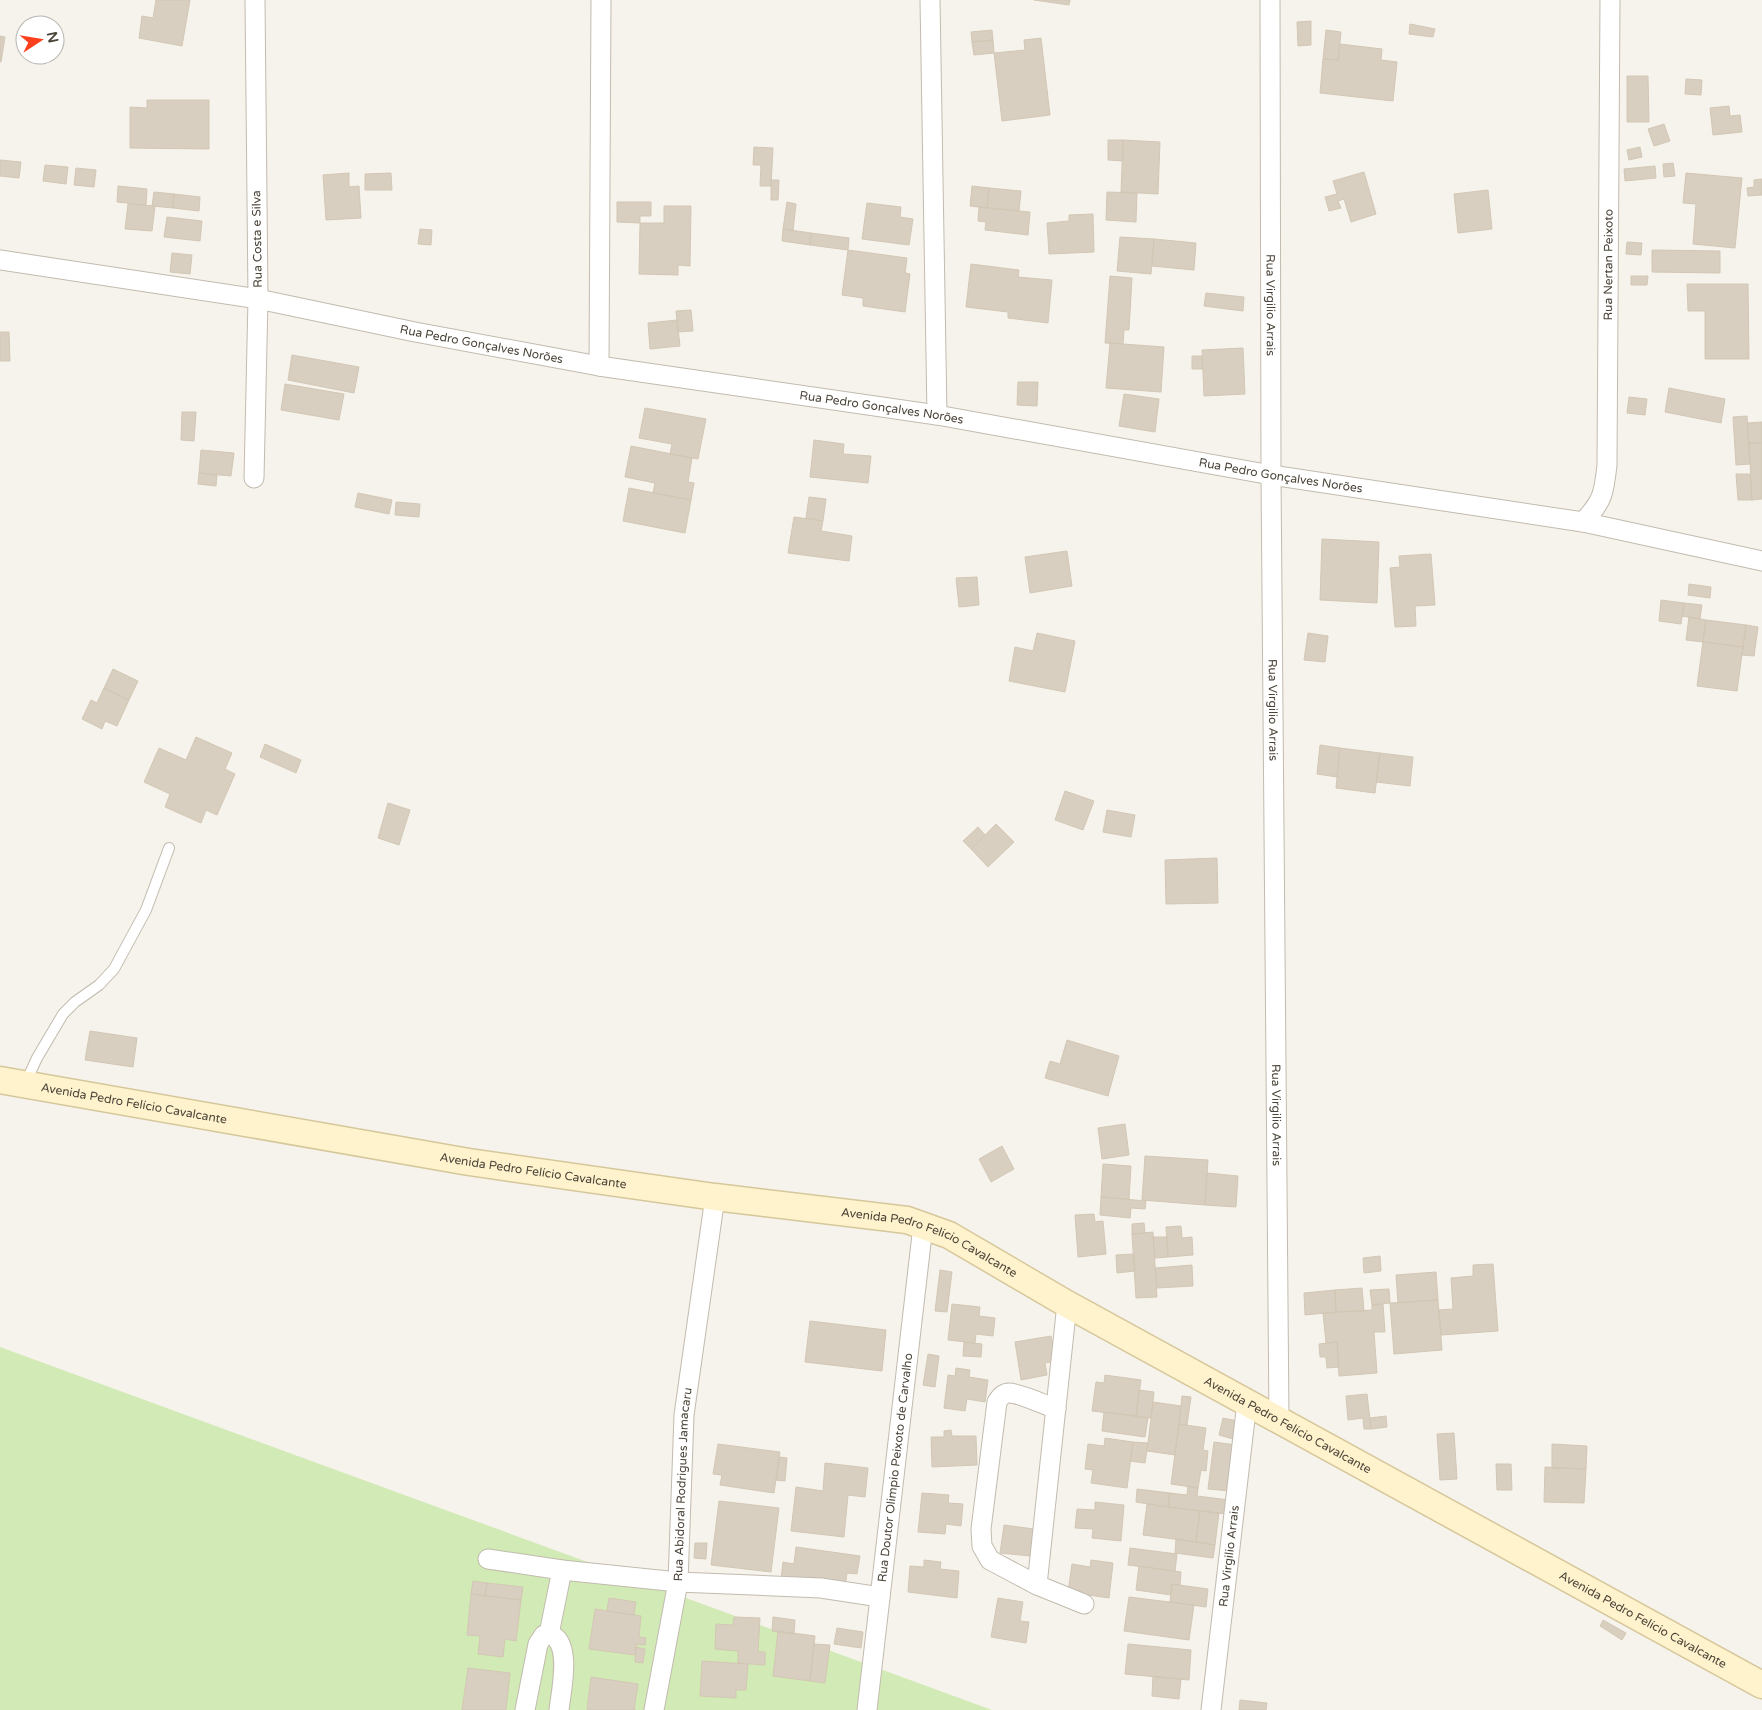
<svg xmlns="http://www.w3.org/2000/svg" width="1762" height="1710" viewBox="0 0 1762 1710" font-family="'Varela Round',sans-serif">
	<rect width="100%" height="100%" fill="#f6f3ec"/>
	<!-- green -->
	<path fill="#d2eab5" d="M0 1347 992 1710H0Z"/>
	<!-- building -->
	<path fill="#d8cfc1" stroke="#d3c7b4" d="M156 0H190L182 46 139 38 142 16 153 18Z
		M1034 0H1070L1069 5Z
		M1311 21V45L1298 46 1297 22Z
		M1410 24 1435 29 1433 37 1409 34Z
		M992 30 993 40 972 42 971 32Z
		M1326 30 1341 32 1338 60 1323 59Z
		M0 36 5 37 1 62H0Z
		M1041 38 1050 115 1002 121 994 53 1025 50 1024 40Z
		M993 40 994 53 974 55 972 42Z
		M1340 44 1382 49 1381 60 1397 62 1393 101 1320 93 1323 59 1338 60Z
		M1627 76H1648L1649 122H1627Z
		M1686 79 1702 80 1701 95 1685 94Z
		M147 100H209V149L130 148V107L147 108Z
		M1729 106 1730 116 1740 115 1742 132 1713 135 1710 108Z
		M1664 124 1670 141 1654 146 1648 129Z
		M1108 140H1123V161L1108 160Z
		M1123 140 1160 142 1158 194 1121 192Z
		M754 147 773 148 771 186H760L761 165H753Z
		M1640 147 1642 157 1629 160 1627 150Z
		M0 160 21 162 19 178 0 176Z
		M1673 163 1675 176 1664 177 1663 164Z
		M45 165 68 167 66 184 43 181Z
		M1655 166 1656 178 1625 181 1624 169Z
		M76 168 96 170 94 187 74 185Z
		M1364 172 1376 214 1351 222 1344 199 1338 201 1341 208 1329 211 1325 197 1337 194 1333 181Z
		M349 173V187L359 186 361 218 326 220 323 175Z
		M391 173 392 190H365V174Z
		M1686 173 1742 178 1735 248 1693 244 1696 204 1683 203Z
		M1762 179V195L1748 196 1747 188 1754 187V180Z
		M771 180H779L778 200H771Z
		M118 186 147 189 146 205 117 202Z
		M972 186 989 188 987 208 970 206Z
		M989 188 1021 191 1019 211 987 208Z
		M1488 190 1492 229 1458 233 1454 194Z
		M154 192 174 194 173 208 152 206Z
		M1107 192 1137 193 1136 222 1106 220Z
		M174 194 200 197 199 211 173 208Z
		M617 202H651V216H640V223L617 222Z
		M787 202 796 204 793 231 783 229Z
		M867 203 901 207 900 217 913 219 909 245 862 239Z
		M128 204 155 206 152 231 125 229Z
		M664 206H691L690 266 678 265V275L639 274 640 223H664Z
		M979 207 1030 212 1028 235 985 230 986 222 978 221Z
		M1093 214 1094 252 1049 254 1047 223 1069 221V215Z
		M167 217 202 221 200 241 164 237Z
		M420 229 432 230 431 245 418 244Z
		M783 229 811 233 810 245 782 241Z
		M811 233 849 238 848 250 810 245Z
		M1120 237 1154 239 1151 274 1117 271Z
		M1154 239 1196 243 1194 270 1152 266Z
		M1627 242 1642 243 1641 255 1626 254Z
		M848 250 907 258 905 273 910 274 905 312 863 306V298L842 295Z
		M1652 250 1720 251V273L1652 272Z
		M172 253 192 255 190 274 170 272Z
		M971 264 1019 270 1018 277 1052 280 1048 323 1008 318V312L966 307Z
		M1110 276 1132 278 1129 330H1124L1123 344 1105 343Z
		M1631 276H1648L1647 285H1631Z
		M1687 284H1748L1749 359H1705V311H1688Z
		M1206 293 1244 297 1243 311 1204 306Z
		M691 310 693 331 678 332 676 311Z
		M677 320 680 346 650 349 648 323Z
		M0 332H9L10 361H0Z
		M1110 343 1164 347 1161 392 1106 388Z
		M1243 348 1245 394 1204 396 1202 350Z
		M292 355 359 367 354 393 288 380Z
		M1192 356H1202L1203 369H1192Z
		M1018 382H1038L1037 406 1017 405Z
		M285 384 344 394 339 420 281 410Z
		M1669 388 1725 399 1721 423 1665 412Z
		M1124 394 1159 399 1155 432 1119 426Z
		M1629 397 1647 399 1645 415 1627 413Z
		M645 408 706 419 698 459 670 454 672 444 639 438Z
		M182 412H196L194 441 181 440Z
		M1747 416 1750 464 1736 465 1733 417Z
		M1762 422V443H1749L1747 423Z
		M814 440 844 444 843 454 871 456 868 483 810 477Z
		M1749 443H1762V499L1752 500Z
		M631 446 692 458 688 482 694 483 691 500 653 493 655 483 625 477Z
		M201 450 234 453 231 476 199 473Z
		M199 473 217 475 216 486 198 484Z
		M1736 474H1750L1752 500H1738Z
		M629 488 691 500 685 533 623 521Z
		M358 493 392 500 389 514 355 507Z
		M809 497 826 499 823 521 806 518Z
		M396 502 420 504 419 517 395 515Z
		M794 517 823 521 821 531 852 536 849 561 788 553Z
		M1322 539 1379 542 1377 603 1320 600Z
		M1067 551 1072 586 1030 593 1025 557Z
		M1431 554 1435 605 1415 606 1416 626 1395 627 1390 568 1400 567 1399 556Z
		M977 577 979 605 959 607 956 578Z
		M1689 584 1711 587 1710 598 1688 595Z
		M1661 600 1684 603 1681 624 1659 621Z
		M1684 603 1702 605 1700 619 1682 616Z
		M1689 617 1706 620 1703 642 1686 640Z
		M1706 620 1746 625 1743 647 1703 642Z
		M1746 625 1758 627 1754 656 1742 655Z
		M1037 633 1075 641 1065 692 1009 681 1015 647 1033 651Z
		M1308 633 1328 636 1325 662 1304 660Z
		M1703 642 1743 647 1737 691 1697 686Z
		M113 669 138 681 129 700 104 688Z
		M104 688 129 700 117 726 105 721 102 729 82 719 91 700 97 703Z
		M196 737 232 753 225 769 235 774 217 815 206 810 201 823 165 807 170 794 144 782 159 748 186 760Z
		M265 744 301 760 296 773 260 757Z
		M1320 745 1340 748 1337 777 1317 774Z
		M1340 748 1380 753 1375 793 1336 788Z
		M1380 753 1413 757 1410 786 1376 782Z
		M1065 791 1094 801 1083 830 1055 820Z
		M388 803 410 810 399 845 378 838Z
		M1107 810 1135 815 1131 837 1103 832Z
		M996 824 1014 842 988 867 971 849Z
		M978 827 985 835 971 849 963 841Z
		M1217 858 1218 903 1166 904 1165 860Z
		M90 1031 137 1038 133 1067 85 1060Z
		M1067 1040 1119 1056 1108 1096 1045 1078 1050 1061 1060 1064Z
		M1125 1124 1129 1155 1102 1159 1098 1128Z
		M1002 1146 1014 1169 991 1182 979 1159Z
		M1145 1156 1208 1160 1205 1205 1142 1200Z
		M1103 1164 1131 1166 1129 1199 1101 1197Z
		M1207 1173 1238 1176 1236 1207 1205 1205Z
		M1101 1197 1146 1201 1145 1209 1131 1208 1130 1218 1100 1215Z
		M1094 1214 1095 1222 1103 1221 1106 1254 1078 1257 1075 1215Z
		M1144 1223 1145 1233 1132 1234V1224Z
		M1181 1226 1182 1238 1192 1237 1193 1255 1168 1257 1166 1227Z
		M1153 1232 1157 1297 1136 1298 1132 1234Z
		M1153 1237H1167L1168 1257 1155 1258Z
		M1134 1254 1135 1271 1117 1273 1116 1255Z
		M1380 1256 1381 1271 1364 1273 1363 1258Z
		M1493 1264 1498 1331 1441 1335 1439 1310 1453 1309 1451 1278 1473 1276V1265Z
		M1192 1265 1193 1286 1157 1288 1155 1268Z
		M940 1270 952 1272 947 1312 935 1311Z
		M1436 1272 1438 1300 1398 1303 1396 1275Z
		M1362 1288 1364 1311 1336 1312 1335 1290Z
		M1389 1289 1390 1303 1372 1305 1370 1290Z
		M1335 1290 1336 1312 1305 1315 1304 1293Z
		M1438 1300 1442 1350 1394 1354 1390 1303Z
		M952 1304 980 1307 979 1316 995 1318 993 1336 976 1334 975 1343 948 1340Z
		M1383 1304 1385 1332H1374L1377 1373 1339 1376 1337 1342 1326 1343 1323 1313 1372 1310V1305Z
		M810 1321 886 1330 882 1371 805 1362Z
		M1051 1336 1056 1361 1045 1363 1047 1375 1021 1380 1015 1342Z
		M964 1342 982 1344 981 1357 963 1356Z
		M1337 1342 1339 1367 1327 1368 1326 1357H1320L1319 1344Z
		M928 1354 939 1356 935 1387 923 1385Z
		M956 1368 970 1370 969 1377 988 1380 985 1402 967 1399 965 1411 944 1408 948 1375 955 1376Z
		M1105 1375 1141 1380 1136 1416 1092 1411 1096 1382 1104 1383Z
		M1139 1390 1154 1392 1151 1418 1136 1416Z
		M1367 1394 1371 1429H1364L1363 1418 1348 1420 1346 1396Z
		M1182 1396 1191 1397 1187 1425 1179 1424Z
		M1153 1402 1181 1406 1175 1455 1147 1451Z
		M1104 1412 1148 1418 1145 1437 1102 1431Z
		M1386 1416 1387 1427 1371 1429 1370 1418Z
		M1223 1418 1242 1422 1237 1440 1219 1435Z
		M1179 1424 1206 1428 1203 1450 1208 1451 1206 1471 1201 1470 1198 1488 1171 1484Z
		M951 1430 952 1436H976L977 1465 932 1467 931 1437H944V1431Z
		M1454 1433 1457 1479 1440 1480 1437 1434Z
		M1105 1438 1133 1442 1127 1488 1091 1483 1093 1470 1085 1469 1088 1444 1104 1446Z
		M1133 1442 1148 1443 1145 1463 1130 1461Z
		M1214 1442 1236 1445 1230 1491 1208 1489Z
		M718 1444 780 1452 774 1493 720 1485 722 1475 713 1474Z
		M1552 1444 1587 1446 1586 1469 1552 1468Z
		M779 1457 787 1458 785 1481 776 1480Z
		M825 1463 868 1468 865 1497 848 1495 844 1537 791 1531 796 1487 823 1491Z
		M1496 1464H1511L1512 1490H1497Z
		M1545 1467 1586 1469 1584 1503 1544 1502Z
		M1188 1486 1198 1488 1197 1496 1229 1500 1227 1514 1168 1507 1170 1493 1187 1495Z
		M1137 1489 1170 1493 1168 1507 1136 1502Z
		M922 1493 949 1495 948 1503 963 1504 961 1526 946 1524 945 1534 918 1532Z
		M719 1501 779 1508 771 1572 711 1565Z
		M1095 1502 1124 1505 1121 1541 1092 1538 1093 1529 1075 1528 1077 1509 1095 1510Z
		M1147 1504 1200 1511 1196 1542 1143 1535Z
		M1200 1511 1219 1513 1215 1545 1196 1542Z
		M1004 1525 1034 1529 1030 1556 1000 1553Z
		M1176 1539 1215 1545 1213 1558 1175 1553Z
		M695 1543H707L706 1559 694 1558Z
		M796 1547 860 1556 857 1574 847 1573 845 1587 781 1579 783 1562 794 1564Z
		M1130 1548 1177 1554 1175 1571 1128 1565Z
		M924 1560 941 1562 940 1569 959 1571 957 1598 908 1592 910 1566 924 1567Z
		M1091 1560 1113 1563 1109 1598 1068 1592 1072 1564 1090 1567Z
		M1139 1566 1181 1572 1180 1585 1172 1584 1171 1595 1136 1590Z
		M473 1581 487 1583 485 1596 471 1594Z
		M487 1583 523 1587 521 1600 485 1596Z
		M1172 1584 1208 1589 1206 1607 1170 1602Z
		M471 1594 521 1600 516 1641 505 1639 503 1657 478 1654 480 1636 467 1635Z
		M1129 1597 1194 1605 1189 1640 1124 1631Z
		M609 1598 636 1602 634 1615 607 1611Z
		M998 1598 1023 1602 1020 1621 1029 1622 1026 1643 991 1637Z
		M595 1609 641 1616 639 1637 646 1638 645 1645 637 1644 635 1655 589 1649Z
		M734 1617 760 1618 758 1652H765V1665L738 1663V1651L715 1649 716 1624 733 1625Z
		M773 1617 795 1620 794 1634 772 1631Z
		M1603 1620 1626 1633 1622 1640 1600 1626Z
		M837 1628 863 1632 861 1648 834 1644Z
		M778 1631 815 1636 810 1681 773 1676Z
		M814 1644 830 1645 825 1683 810 1681Z
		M1128 1644 1191 1650 1189 1680 1125 1674Z
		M636 1647 645 1649 643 1663 635 1662Z
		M702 1661 748 1664 746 1690H736V1698L700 1696Z
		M468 1668 510 1673 506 1710H462Z
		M1153 1676 1181 1679 1179 1699 1152 1696Z
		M591 1677 638 1684 634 1710H636H587Z
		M1240 1700 1267 1703 1266 1710H1239Z"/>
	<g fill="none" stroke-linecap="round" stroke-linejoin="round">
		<defs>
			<path id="lane" d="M25 1084 37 1058 63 1014 75 1002 99 985 114 969 146 910 169 848"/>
			<g id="street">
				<path d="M930 0 937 415"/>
				<path id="s1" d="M1270 0 1271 475 1279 1421"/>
				<path id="s2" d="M0 260 258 299 415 332 599 366 937 415 1271 475 1583 522 1762 561"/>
				<path d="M599 366 601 0"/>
				<path d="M254 478 258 299 255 0"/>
				<path id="s3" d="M1583 522C1603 501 1604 493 1607 465L1610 0"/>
				<path d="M1056 1409C1045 1405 1020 1393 1009 1393 1003 1393 1000 1397 997 1402L981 1529 982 1546 990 1560 1037 1585 1084 1604"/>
				<path d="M488 1559 562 1570 678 1582 821 1588 880 1597"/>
				<path d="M1037 1585 1067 1304"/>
				<path d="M549 1634C573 1641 561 1691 559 1710"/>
				<path d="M549 1634 562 1570"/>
				<path d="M525 1710 538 1644 544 1635 549 1634"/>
				<path id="s4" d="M654 1710 678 1582 684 1415 715 1197"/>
				<path id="s5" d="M867 1710 923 1226"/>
				<path id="s6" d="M1211 1710 1247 1402"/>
			</g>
			<g id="secondary">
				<path id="s7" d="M0 1080 469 1162 715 1197 907 1220 949 1235 1067 1304 1762 1685"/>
			</g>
		</defs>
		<!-- lane casing -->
		<use href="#lane" stroke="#c2bbae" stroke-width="12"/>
		<!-- street casing -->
		<use href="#street" stroke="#c2bbae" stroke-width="21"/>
		<!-- secondary casing -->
		<use href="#secondary" stroke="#d6c79b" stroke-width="29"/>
		<!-- lane -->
		<use href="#lane" stroke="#fff" stroke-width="10"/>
		<!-- street -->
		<use href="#street" stroke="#fff" stroke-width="19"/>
		<!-- secondary -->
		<use href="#secondary" stroke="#fff3cd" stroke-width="26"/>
	</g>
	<g text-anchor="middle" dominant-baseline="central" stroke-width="5" stroke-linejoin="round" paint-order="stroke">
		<!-- street labels -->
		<g font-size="12" fill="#4b4439" stroke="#fff">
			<text transform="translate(257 239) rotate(-91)">Rua Costa e Silva</text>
			<text stroke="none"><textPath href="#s3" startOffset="264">Rua Nertan Peixoto</textPath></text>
			<text stroke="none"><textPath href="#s1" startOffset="305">Rua Virgilio Arrais</textPath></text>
			<text stroke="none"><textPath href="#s2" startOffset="489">Rua Pedro Gonçalves Norões</textPath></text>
			<text stroke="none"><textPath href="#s2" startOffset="894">Rua Pedro Gonçalves Norões</textPath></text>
			<text stroke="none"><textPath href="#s2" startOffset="1299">Rua Pedro Gonçalves Norões</textPath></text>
			<text stroke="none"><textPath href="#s1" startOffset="710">Rua Virgilio Arrais</textPath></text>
			<text stroke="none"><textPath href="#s7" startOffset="136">Avenida Pedro Felício Cavalcante</textPath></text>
			<text stroke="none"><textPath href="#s1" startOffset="1115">Rua Virgilio Arrais</textPath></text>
			<text stroke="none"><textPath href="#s7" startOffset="541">Avenida Pedro Felício Cavalcante</textPath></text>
			<text stroke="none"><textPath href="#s7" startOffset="946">Avenida Pedro Felício Cavalcante</textPath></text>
			<text stroke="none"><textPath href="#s7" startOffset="1351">Avenida Pedro Felício Cavalcante</textPath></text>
			<text stroke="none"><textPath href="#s5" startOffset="244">Rua Doutor Olimpio Peixoto de Carvalho</textPath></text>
			<text stroke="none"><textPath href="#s4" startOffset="228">Rua Abidoral Rodrigues Jamacaru</textPath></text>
			<text stroke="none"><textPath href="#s6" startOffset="155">Rua Virgilio Arrais</textPath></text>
			<text stroke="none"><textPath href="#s7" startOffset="1756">Avenida Pedro Felício Cavalcante</textPath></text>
		</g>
	</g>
	<!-- north arrow -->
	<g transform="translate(40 40) rotate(78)"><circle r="24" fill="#ffffff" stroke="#b7b4b0"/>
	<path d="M0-4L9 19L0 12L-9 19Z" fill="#fc3f1d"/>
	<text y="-8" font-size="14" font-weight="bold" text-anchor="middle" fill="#4b4439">N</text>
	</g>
</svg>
